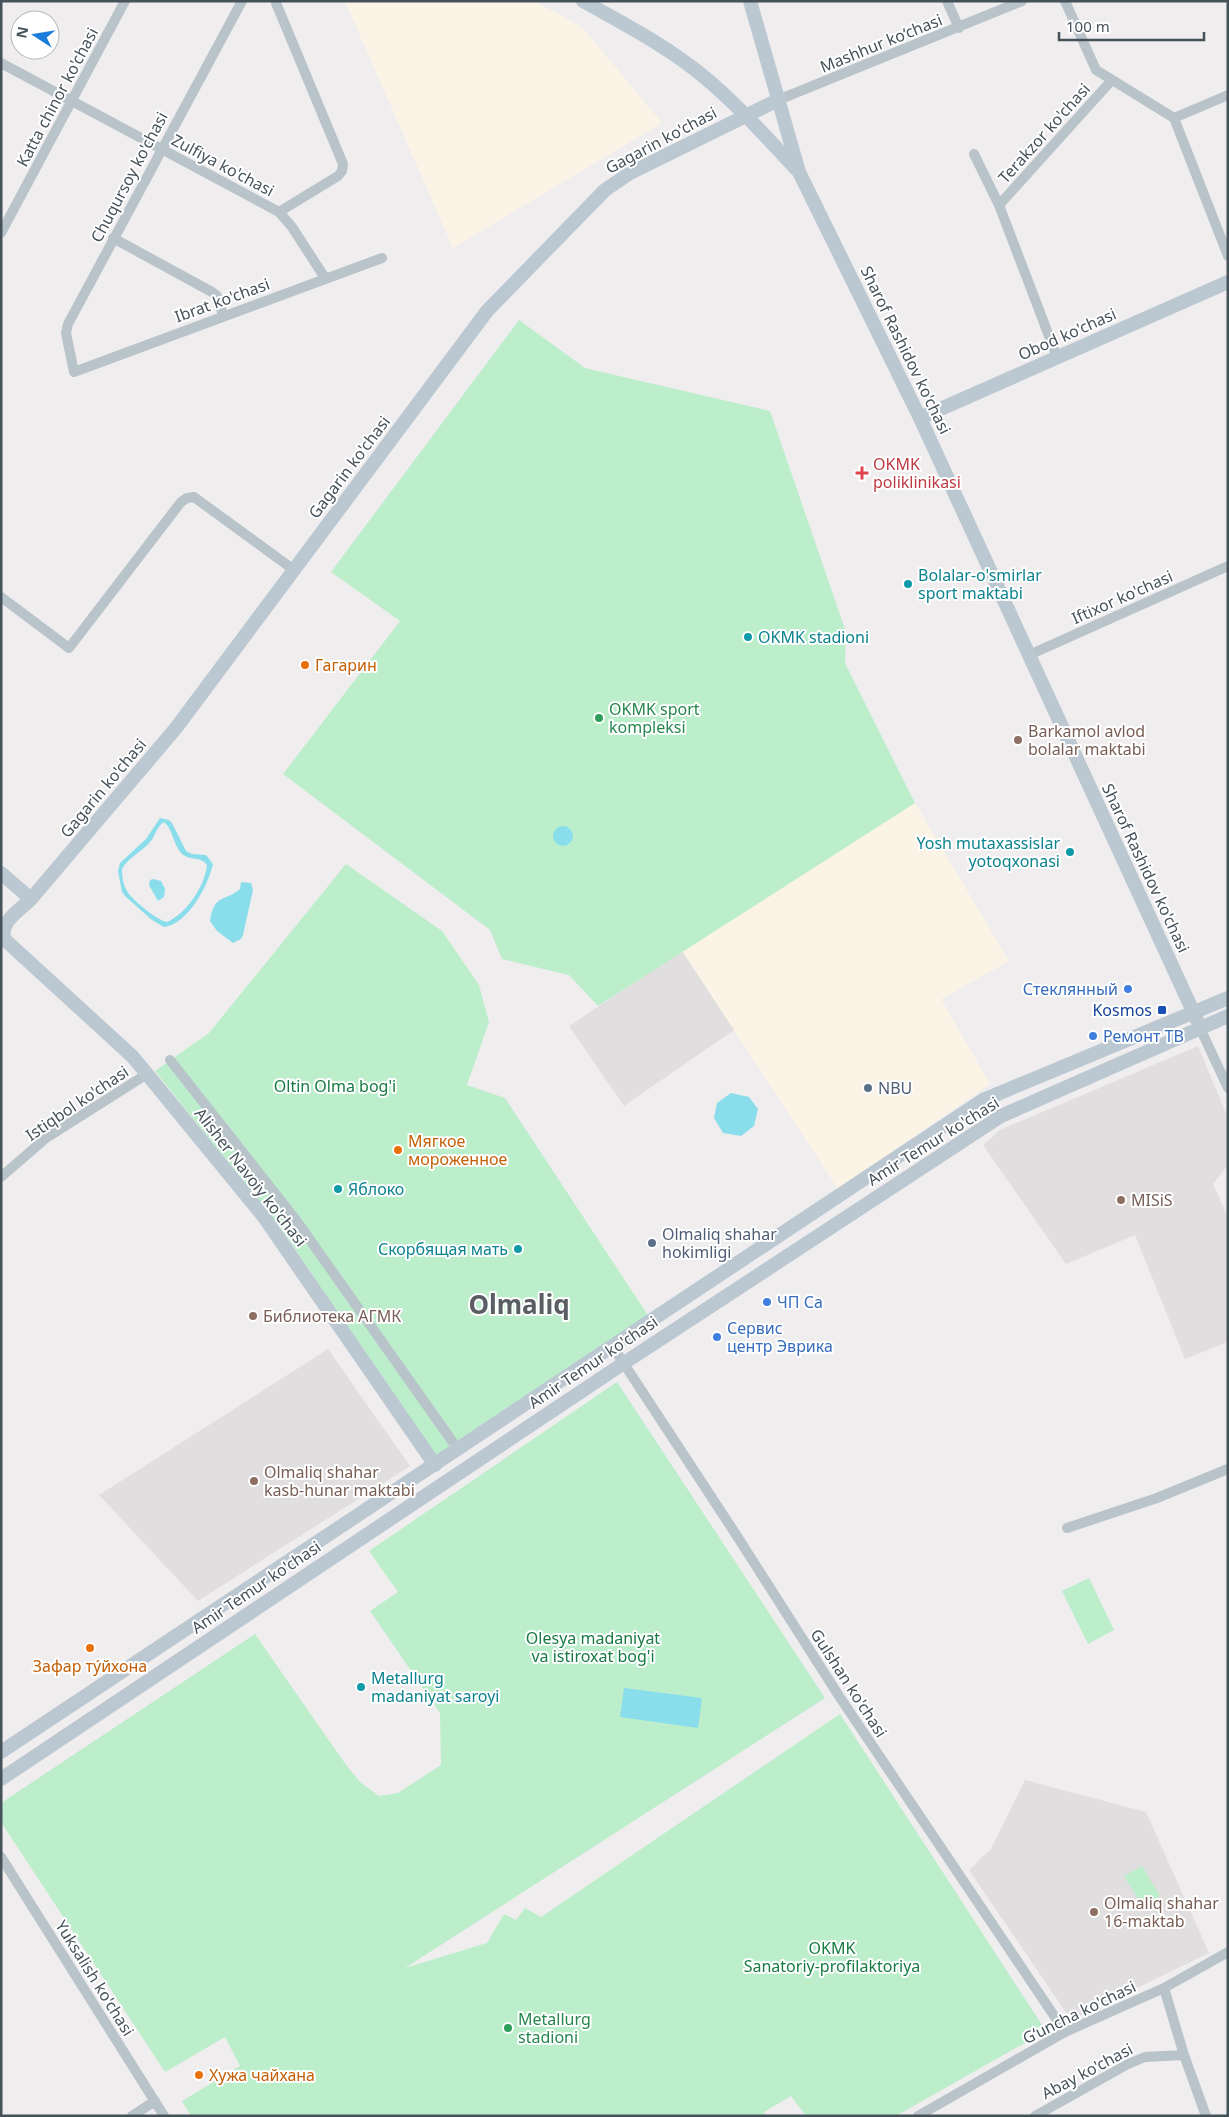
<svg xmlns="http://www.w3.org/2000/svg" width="1229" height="2117" viewBox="0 0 1229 2117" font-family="'Noto Sans',sans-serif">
	<rect width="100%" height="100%" fill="#f0edee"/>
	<!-- commercial -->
	<path fill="#fbf4e6" d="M345 1H534L582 27 662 123 453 248Z
		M915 803 1009 961 941 999 990 1084 838 1189 682 951Z"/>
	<!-- education -->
	<path fill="#e1dedf" d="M682 951 734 1030 624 1106 569 1026Z
		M1198 1046 1228 1118V1165L1213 1184 1228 1217V1342L1185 1359 1135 1235 1066 1264 983 1145 1000 1130Z
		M328 1349 410 1466 198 1601 99 1495Z
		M1025 1780 1146 1812 1209 1953 1071 2020 969 1870 991 1849Z"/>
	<!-- green -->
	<path fill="#bceecc" d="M519 320 585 368 770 411 846 632 845 663 915 803 598 1006 569 975 502 959 490 930 283 774 400 621 331 572Z
		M346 864 442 931 479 985 489 1022 467 1085 505 1098 649 1317 438 1458 281 1229 155 1071 209 1033Z
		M617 1382 825 1698 405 1968 487 1943 504 1914 516 1920 525 1908 541 1917 840 1714 1046 2031 896 2116H806L791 2096 764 2112 766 2116H191L182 2101 240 2066 225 2037 165 2072 1 1822V1803L255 1634 346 1765 360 1782 379 1796 398 1793 441 1765 440 1713 370 1611 398 1592 369 1551Z
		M1089 1578 1114 1630 1088 1644 1062 1591Z
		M1142 1866 1160 1896 1143 1907 1124 1876Z"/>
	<!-- water -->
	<path fill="#8addea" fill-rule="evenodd" d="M160 818 169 820 172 823 186 851 192 854 206 855 213 864C208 886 188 924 164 927L152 920 126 897 122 892 118 871 120 863 146 839ZM164 822C173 829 173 845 182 854 190 861 201 856 207 865 205 886 186 914 167 922 158 921 129 898 126 889 123 884 122 875 122 869 129 856 145 851 153 838 156 832 158 826 164 822Z
		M553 836a10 10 0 1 1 20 0a10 10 0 1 1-20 0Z
		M153 879 161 881 165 889 164 897 158 901 149 885 150 880Z
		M241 882 251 883 253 890 243 935 241 939 233 943 217 931 210 921C214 894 224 902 240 889Z
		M731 1093 749 1097 758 1109 754 1126 741 1136 723 1133 714 1118 717 1103Z
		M624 1688 702 1698 698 1728 620 1717Z"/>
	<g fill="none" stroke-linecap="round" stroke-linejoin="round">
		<!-- street -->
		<path stroke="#b9c3ca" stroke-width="10" d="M242 1 68 324 66 333 74 372 382 258
			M947 1 959 28
			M1065 1 1096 70 1174 118 1228 95
			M276 3 343 164 342 171 338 176 279 212
			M1 63 279 212 292 227 325 278
			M778 100 1022 1
			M1174 118 1228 256
			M974 154 999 205 1057 357
			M999 205 1111 81
			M1 233 125 1
			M113 238 212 292 217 296 223 315
			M1 597 69 648 181 502 187 498 194 497 294 570
			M1029 655 1228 566
			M1200 1028 1228 1088
			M170 1060 296 1220 452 1441
			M1 1177 46 1138 147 1074
			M613 1347 735 1533 839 1696 1065 2032
			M1067 1528 1157 1498 1228 1469
			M1 1857 164 2116
			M1164 1988 1184 2055 1206 2116
			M132 2116 155 2101
			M918 2116 1065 2032 1164 1988 1228 1952
			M1035 2116 1128 2064 1145 2057 1184 2055"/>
		<!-- secondary -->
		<path stroke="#bbc7d1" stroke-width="14" d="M583 1C624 24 667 46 703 76 737 104 767 138 797 170
			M750 1 799 172 920 418 1197 1020
			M920 418 1228 282
			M1 873 31 899
			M435 1465 264 1217 147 1074 132 1056 4 939C0 921 19 911 31 899L176 728 487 311 605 190 630 173 778 100
			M1 1752 983 1100 1228 998
			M1 1779 624 1363 1001 1116 1228 1016"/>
	</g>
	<!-- markers -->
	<path fill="#e0444e" stroke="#fff" stroke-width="2" d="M859.5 465.5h5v5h5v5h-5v5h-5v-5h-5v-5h5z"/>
	<g fill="#0f9aa8" stroke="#fff" stroke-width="2">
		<circle cx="908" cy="584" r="5"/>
		<circle cx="748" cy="637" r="5"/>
		<circle cx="1070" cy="852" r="5"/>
		<circle cx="338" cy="1189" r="5"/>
		<circle cx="518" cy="1249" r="5"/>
		<circle cx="361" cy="1687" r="5"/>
	</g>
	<g fill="#e8710a" stroke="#fff" stroke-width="2">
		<circle cx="305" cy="665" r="5"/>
		<circle cx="398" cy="1150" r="5"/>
		<circle cx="90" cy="1648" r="5"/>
		<circle cx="199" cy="2075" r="5"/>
	</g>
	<g fill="#2e9e5b" stroke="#fff" stroke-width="2">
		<circle cx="599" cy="718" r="5"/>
		<circle cx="508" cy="2028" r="5"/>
	</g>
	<g fill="#8d6e63" stroke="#fff" stroke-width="2">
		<circle cx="1018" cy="740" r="5"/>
		<circle cx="1121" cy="1200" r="5"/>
		<circle cx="253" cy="1316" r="5"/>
		<circle cx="254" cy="1481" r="5"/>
		<circle cx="1094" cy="1912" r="5"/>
	</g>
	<g fill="#3f7fe0" stroke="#fff" stroke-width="2">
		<circle cx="1128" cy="989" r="5"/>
		<circle cx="1093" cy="1036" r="5"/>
		<circle cx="767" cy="1302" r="5"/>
		<circle cx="717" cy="1337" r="5"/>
	</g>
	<rect fill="#1a4fb4" stroke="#fff" stroke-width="2" x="1157" y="1005" width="10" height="10" rx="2.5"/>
	<g fill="#5c6f8a" stroke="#fff" stroke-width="2">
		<circle cx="868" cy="1088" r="5"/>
		<circle cx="652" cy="1243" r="5"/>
	</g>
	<g text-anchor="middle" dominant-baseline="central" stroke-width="4" stroke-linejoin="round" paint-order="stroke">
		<!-- street labels -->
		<g font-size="16" fill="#46525a" stroke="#fff">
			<text transform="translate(881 43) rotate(-22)">Mashhur ko‘chasi</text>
			<text transform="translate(57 97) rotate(-62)">Katta chinor ko'chasi</text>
			<text transform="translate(1044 133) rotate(-48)">Terakzor ko'chasi</text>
			<text transform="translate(661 140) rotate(-28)">Gagarin ko'chasi</text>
			<text transform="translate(223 165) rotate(28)">Zulfiya ko'chasi</text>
			<text transform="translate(129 177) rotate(-62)">Chuqursoy ko'chasi</text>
			<text transform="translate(222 300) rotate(-20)">Ibrat ko'chasi</text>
			<text transform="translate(1067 334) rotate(-24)">Obod ko'chasi</text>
			<text transform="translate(906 350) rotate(64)">Sharof Rashidov ko'chasi</text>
			<text transform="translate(349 467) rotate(-53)">Gagarin ko'chasi</text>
			<text transform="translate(1122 597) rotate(-24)">Iftixor ko'chasi</text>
			<text transform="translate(103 788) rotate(-50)">Gagarin ko'chasi</text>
			<text transform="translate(1146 868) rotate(65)">Sharof Rashidov ko'chasi</text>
			<text transform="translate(77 1103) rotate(-34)">Istiqbol ko'chasi</text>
			<text transform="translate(933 1141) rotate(-32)">Amir Temur ko'chasi</text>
			<text transform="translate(251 1177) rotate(52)">Alisher Navoiy ko'chasi</text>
			<text transform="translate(593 1362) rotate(-34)">Amir Temur ko'chasi</text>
			<text transform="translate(256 1587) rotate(-34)">Amir Temur ko'chasi</text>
			<text transform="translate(849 1683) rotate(57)">Gulshan ko'chasi</text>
			<text transform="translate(95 1978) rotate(58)">Yuksalish ko'chasi</text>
			<text transform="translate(1079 2012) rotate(-26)">G‘uncha ko'chasi</text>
			<text transform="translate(1087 2071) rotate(-28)">Abay ko'chasi</text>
		</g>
		<!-- health labels -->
		<g font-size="16" fill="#be3a42" stroke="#fff" text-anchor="start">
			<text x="873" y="464">OKMK<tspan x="873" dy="18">poliklinikasi</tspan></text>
		</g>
		<!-- culture labels -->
		<g font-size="16" fill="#0d838f" stroke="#fff" text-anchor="start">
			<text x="918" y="575">Bolalar-o'smirlar<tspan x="918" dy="18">sport maktabi</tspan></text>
			<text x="758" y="637">OKMK stadioni</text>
			<text x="1060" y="843" text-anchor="end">Yosh mutaxassislar<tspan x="1060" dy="18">yotoqxonasi</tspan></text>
			<text x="348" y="1189">Яблоко</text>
			<text x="508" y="1249" text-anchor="end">Скорбящая мать</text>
			<text x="371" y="1678">Metallurg<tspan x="371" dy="18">madaniyat saroyi</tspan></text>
		</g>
		<!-- food labels -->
		<g font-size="16" fill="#c56008" stroke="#fff" text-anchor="start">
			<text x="315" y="665">Гагарин</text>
			<text x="408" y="1141">Мягкое<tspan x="408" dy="18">мороженное</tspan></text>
			<text x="90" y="1666" text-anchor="middle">Зафар тýйхона</text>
			<text x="209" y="2075">Хужа чайхана</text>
		</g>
		<!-- leisure labels -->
		<g font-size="16" fill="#27864d" stroke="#fff" text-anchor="start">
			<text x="609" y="709">OKMK sport<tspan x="609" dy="18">kompleksi</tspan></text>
			<text x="518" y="2019">Metallurg<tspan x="518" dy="18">stadioni</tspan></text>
		</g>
		<!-- education labels -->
		<g font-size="16" fill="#785e54" stroke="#fff" text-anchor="start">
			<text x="1028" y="731">Barkamol avlod<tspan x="1028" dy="18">bolalar maktabi</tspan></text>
			<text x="1131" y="1200">MISiS</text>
			<text x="263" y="1316">Библиотека АГМК</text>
			<text x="264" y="1472">Olmaliq shahar<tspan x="264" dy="18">kasb-hunar maktabi</tspan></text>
			<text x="1104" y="1903">Olmaliq shahar<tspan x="1104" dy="18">16-maktab</tspan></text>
		</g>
		<!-- shop labels -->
		<g font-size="16" fill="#366cbe" stroke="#fff" text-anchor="start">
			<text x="1118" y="989" text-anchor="end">Стеклянный</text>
			<text x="1103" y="1036">Ремонт ТВ</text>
			<text x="777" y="1302">ЧП Са</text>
			<text x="727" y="1328">Сервис<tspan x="727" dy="18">центр Эврика</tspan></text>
		</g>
		<!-- transit labels -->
		<g font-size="16" fill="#164399" stroke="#fff" text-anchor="end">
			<text x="1152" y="1010">Kosmos</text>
		</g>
		<!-- park labels -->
		<g font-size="16" fill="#187a42" stroke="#fff">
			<text x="335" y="1086">Oltin Olma bog'i</text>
			<text x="593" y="1638">Olesya madaniyat<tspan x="593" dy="18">va istiroxat bog'i</tspan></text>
			<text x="832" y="1948">OKMK<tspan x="832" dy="18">Sanatoriy-profilaktoriya</tspan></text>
		</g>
		<!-- service labels -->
		<g font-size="16" fill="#4e5e75" stroke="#fff" text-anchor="start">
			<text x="878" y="1088">NBU</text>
			<text x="662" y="1234">Olmaliq shahar<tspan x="662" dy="18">hokimligi</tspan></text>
		</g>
		<!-- town labels -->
		<g font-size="26" font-weight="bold" fill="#5a5e62" stroke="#fff">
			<text x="519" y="1304">Olmaliq</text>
		</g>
	</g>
	<!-- border -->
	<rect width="1229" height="2117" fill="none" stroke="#46525a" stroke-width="5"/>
	<!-- north arrow -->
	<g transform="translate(35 35) rotate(282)"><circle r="24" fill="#ffffff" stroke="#b5babd"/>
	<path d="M0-4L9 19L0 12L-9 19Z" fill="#1c7edb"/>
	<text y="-8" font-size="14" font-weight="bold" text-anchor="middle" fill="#46525a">N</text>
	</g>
	<!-- scale -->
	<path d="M1059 32v8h145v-8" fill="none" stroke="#46525a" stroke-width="2.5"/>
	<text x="1066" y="32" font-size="15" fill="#46525a" stroke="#ffffff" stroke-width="4" paint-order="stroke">100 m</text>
</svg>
